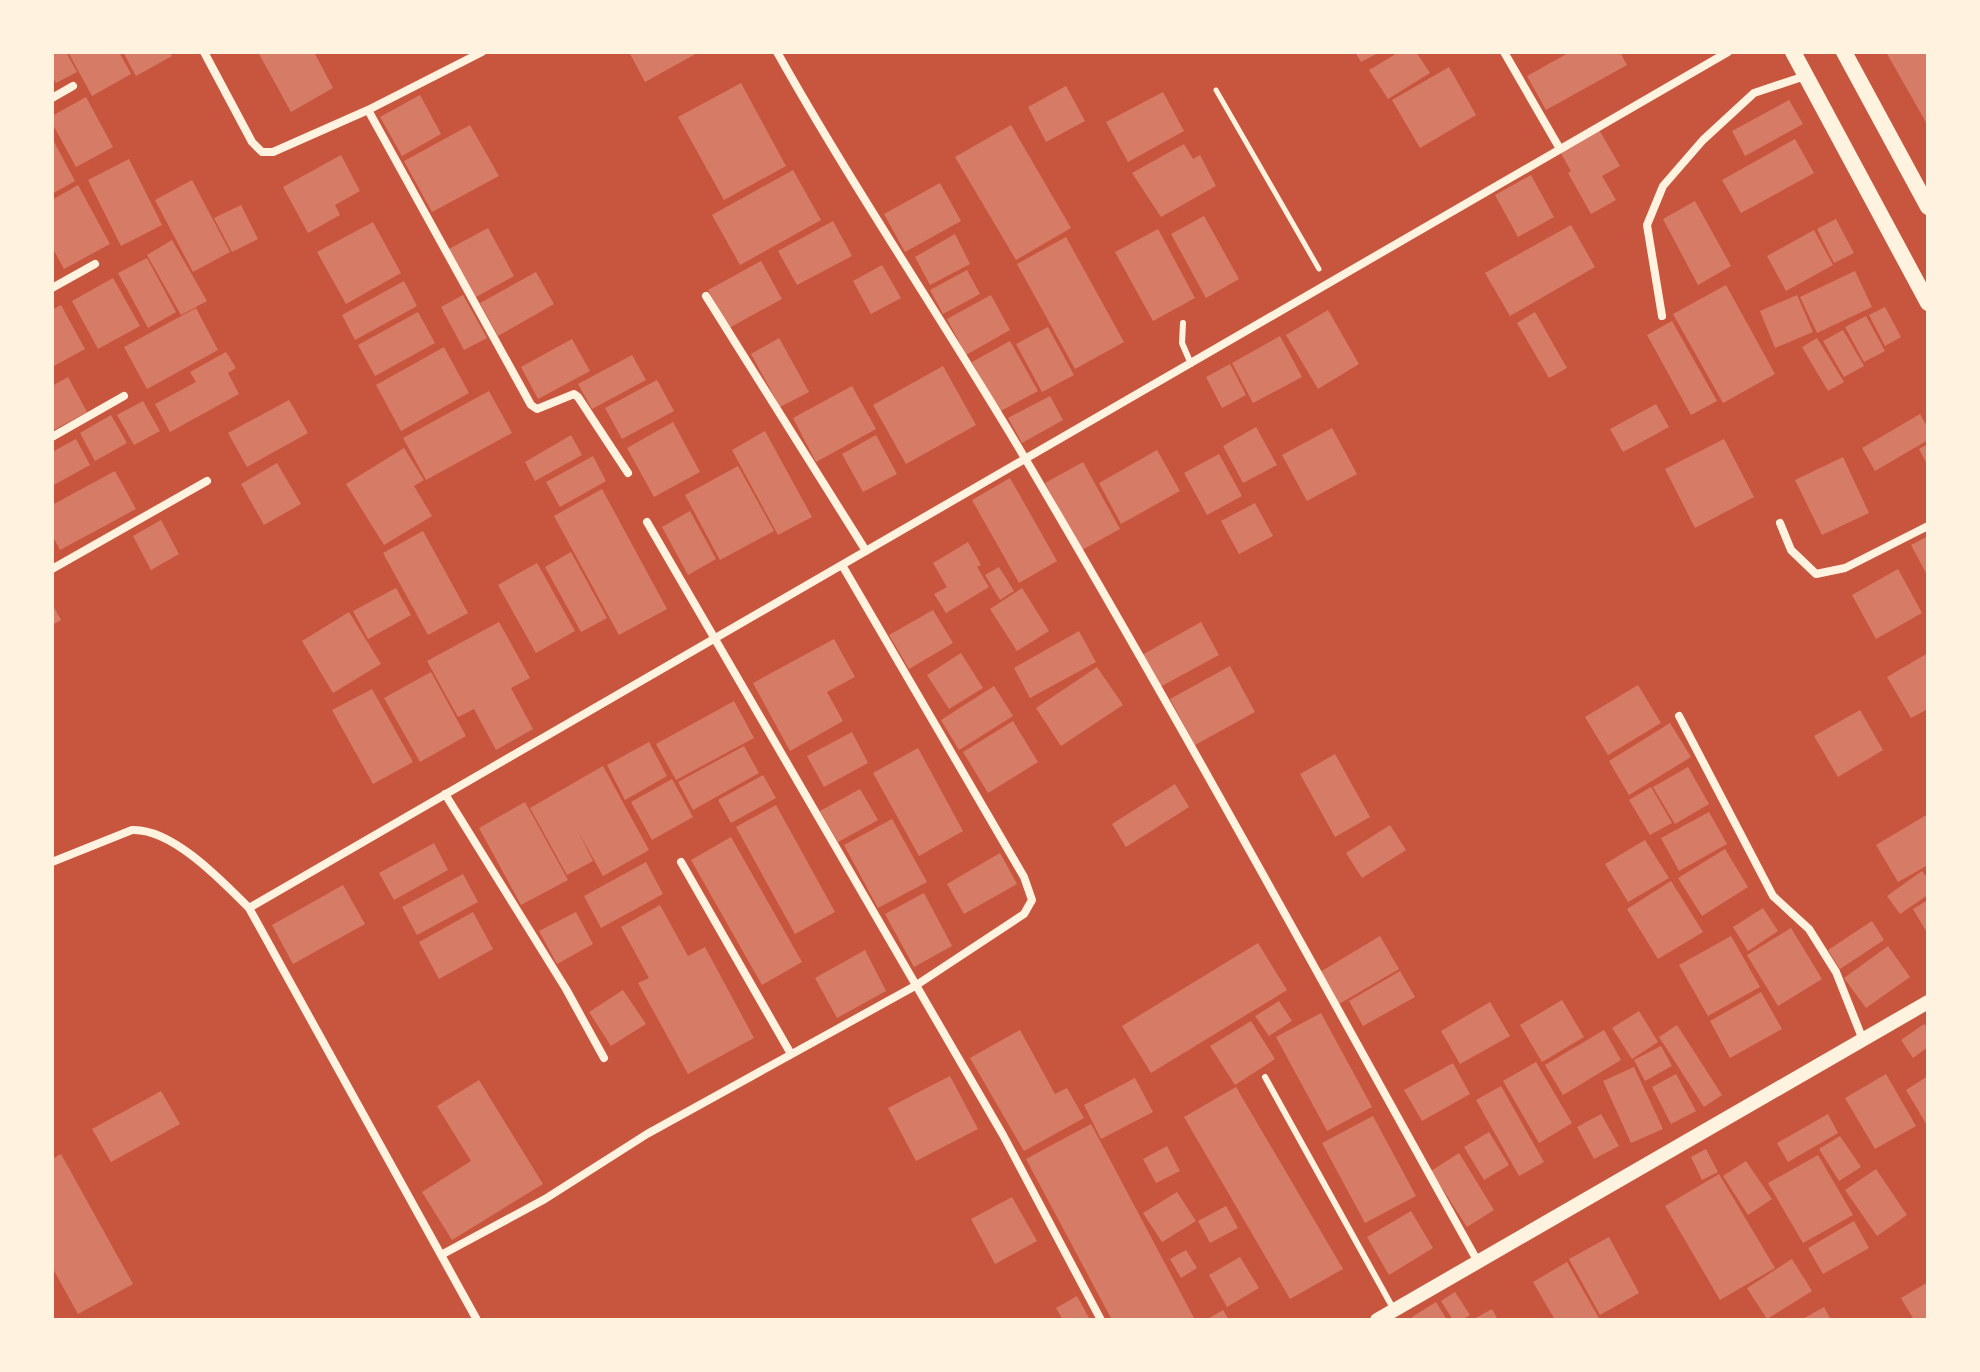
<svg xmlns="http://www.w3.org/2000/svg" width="1980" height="1372" viewBox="0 0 1980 1372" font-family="Poppins,sans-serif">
	<rect width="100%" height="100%" fill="#c8553d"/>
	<!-- building -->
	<path fill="#d67c66" d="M52 52H66L77 72 56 83 52 76Z
		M68 52H119L131 74 92 96Z
		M123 52H169L172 56 136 76Z
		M258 52H314L333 88 291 112Z
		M629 52H699L645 82Z
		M1355 52H1380L1361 62Z
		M1399 52H1416L1430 73 1388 99 1369 70Z
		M1570 52H1620L1627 65 1546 110 1527 76Z
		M1886 52H1928V126Z
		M1449 67 1476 115 1420 148 1392 100Z
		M741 83 786 166 724 200 678 117Z
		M1066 86 1085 121 1046 142 1028 107Z
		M1163 92 1184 131 1128 162 1106 122Z
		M420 95 441 134 402 156 380 117Z
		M86 97 113 147 76 167 52 123V116Z
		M1789 100 1803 124 1745 156 1732 131Z
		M470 125 499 176 432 212 404 161Z
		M1011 125 1071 228 1016 260 955 157Z
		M1598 128 1620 166 1602 176 1616 200 1591 214 1568 173 1571 171 1559 150Z
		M52 138 75 181 52 194Z
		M1795 139 1814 173 1741 213 1722 180Z
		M1184 144 1193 159 1200 155 1216 186 1161 217 1132 173Z
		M341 155 360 191 335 205 340 215 308 233 283 187Z
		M129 159 162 225 121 246 88 180Z
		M793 170 821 220 740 265 712 215Z
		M1531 175 1554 217 1518 237 1495 195Z
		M192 180 230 252 193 272 155 200Z
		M940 183 961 221 905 252 884 214Z
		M78 185 110 244 64 269 52 247V200Z
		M1695 201 1731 266 1698 285 1663 219Z
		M241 205 258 239 232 252 214 218Z
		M1204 216 1239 279 1206 298 1171 234Z
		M1836 219 1854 253 1834 263 1817 229Z
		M833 221 852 256 797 285 778 251Z
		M373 222 401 273 346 304 317 252Z
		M1571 225 1595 267 1510 316 1485 273Z
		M488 228 514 276 476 297 449 249Z
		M1158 229 1195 298 1153 321 1115 252Z
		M1814 230 1833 265 1786 291 1767 256Z
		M955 234 970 264 930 285 915 257Z
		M1066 237 1124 342 1075 369 1017 264Z
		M172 240 207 301 181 315 147 255Z
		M147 258 176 312 148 328 118 273Z
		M761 261 782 299 729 328 708 290Z
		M882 265 901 298 871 314 853 281Z
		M967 270 980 294 943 314 930 290Z
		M1855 271 1872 307 1817 333 1800 297Z
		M536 272 554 304 498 336 480 303Z
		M113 278 140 326 98 349 72 301Z
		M404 281 417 306 355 340 342 315Z
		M1726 285 1775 374 1723 403 1673 314Z
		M463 295 487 338 464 350 441 307Z
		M991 295 1010 330 966 355 947 319Z
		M1797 295 1813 332 1775 348 1760 311Z
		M61 305 85 349 52 367V310Z
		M1885 307 1901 337 1885 346 1869 315Z
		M196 308 218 350 147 389 124 347Z
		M1328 310 1359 364 1318 389 1286 335Z
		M418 312 435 343 375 376 358 345Z
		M1535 312 1567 368 1549 378 1517 323Z
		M1866 316 1885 351 1864 362 1845 327Z
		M1672 321 1717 401 1691 415 1647 335Z
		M1048 327 1074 375 1042 392 1016 344Z
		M1843 330 1864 366 1844 377 1823 341Z
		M1280 336 1302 377 1253 403 1232 363Z
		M779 338 809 392 780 407 751 354Z
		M1817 338 1844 382 1828 391 1802 347Z
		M572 339 590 371 538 399 521 367Z
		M1010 341 1038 391 999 412 972 362Z
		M444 347 469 393 401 431 376 385Z
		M226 352 236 368 228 373 239 394 170 432 155 404 196 382 190 372Z
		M632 355 646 380 592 409 578 384Z
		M1230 364 1246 395 1222 408 1206 377Z
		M943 366 976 425 906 464 873 405Z
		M68 377 87 412 52 431V386Z
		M657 380 674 411 622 439 605 408Z
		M852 386 876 429 816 462 793 418Z
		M489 391 512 433 426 480 403 438Z
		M1050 396 1063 420 1022 443 1008 418Z
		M289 400 308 433 247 467 228 433Z
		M143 401 160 431 134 445 117 415Z
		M1656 404 1669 427 1623 452 1610 429Z
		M1920 414 1928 428V440L1875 471 1862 448Z
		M111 415 127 443 95 461 80 433Z
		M673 422 700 472 654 497 627 448Z
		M1256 427 1277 465 1243 483 1223 446Z
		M1332 428 1357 474 1307 501 1282 455Z
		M765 431 812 517 778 535 732 450Z
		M571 435 582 455 535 481 525 462Z
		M876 435 897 474 863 492 842 454Z
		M76 439 90 465 52 486V452Z
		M1724 439 1754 497 1695 528 1665 469Z
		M1928 444V466L1919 449Z
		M404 448 424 480 414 486 432 516 384 545 346 484Z
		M1157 450 1180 491 1121 524 1099 483Z
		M1219 454 1242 496 1207 515 1184 473Z
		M593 456 606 481 560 507 546 482Z
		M1843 457 1869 513 1822 535 1795 480Z
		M1083 462 1120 529 1082 550 1045 483Z
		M277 463 301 504 264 525 241 484Z
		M738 466 774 531 720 560 685 495Z
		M115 471 136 509 60 550 52 535V505Z
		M1010 478 1057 561 1019 583 972 500Z
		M602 489 667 609 619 635 554 516Z
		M1255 503 1273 536 1239 554 1221 521Z
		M690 511 716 559 688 575 662 527Z
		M161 520 179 554 151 570 133 536Z
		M423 531 468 613 428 635 383 553Z
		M1928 536V577L1911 545Z
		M968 542 981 565 977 567 989 587 946 613 934 594 947 587 933 563Z
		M571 552 607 618 581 632 545 567Z
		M537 563 575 631 536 653 498 585Z
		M999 567 1014 591 1000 600 985 575Z
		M1898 569 1922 613 1876 639 1852 595Z
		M396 588 411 615 368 639 353 611Z
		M1022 588 1049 631 1017 651 990 609Z
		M52 604 61 620 52 625Z
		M933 610 953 643 909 669 889 635Z
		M349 612 381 664 333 693 302 641Z
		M499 622 530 678 511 688 533 729 496 750 474 709 458 717 427 661Z
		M1201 622 1219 655 1160 687 1142 655Z
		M1079 631 1096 662 1030 698 1014 668Z
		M834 639 855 677 827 692 843 721 790 751 753 683Z
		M961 653 983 688 949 709 927 675Z
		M1928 653V709L1911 718 1887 677Z
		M1230 666 1255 712 1195 745 1170 699Z
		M1097 667 1123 705 1061 746 1036 708Z
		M431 672 466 736 420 762 384 698Z
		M1638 685 1661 723 1608 755 1585 717Z
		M994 686 1013 716 959 750 941 720Z
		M372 689 413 762 373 784 332 710Z
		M734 701 754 738 676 780 656 744Z
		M1860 710 1883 750 1838 777 1814 736Z
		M1013 721 1038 762 988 793 963 752Z
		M1670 723 1691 757 1629 795 1609 761Z
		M852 732 868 763 824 787 807 756Z
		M649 742 667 776 625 800 607 765Z
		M744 746 759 773 693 810 678 782Z
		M918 748 963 831 919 856 873 773Z
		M1335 754 1370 817 1335 837 1300 774Z
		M603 766 649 850 603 876 578 831 593 861 567 875 530 808Z
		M1688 767 1709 804 1675 824 1653 787Z
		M763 775 776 798 731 823 718 800Z
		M672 779 693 817 652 840 631 802Z
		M1175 784 1189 807 1126 847 1112 824Z
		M1651 787 1672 823 1650 835 1629 800Z
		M860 789 878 820 838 842 820 811Z
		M525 802 568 880 521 905 479 828Z
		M776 805 835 912 795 934 736 827Z
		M1709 812 1727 844 1679 871 1661 838Z
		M1928 814V865L1898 882 1876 845Z
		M892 819 927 882 878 908 844 845Z
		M1390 825 1406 850 1362 878 1346 853Z
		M731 837 802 962 762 985 691 860Z
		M1645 840 1669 878 1628 902 1605 864Z
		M434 843 448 870 394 900 379 873Z
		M1725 849 1748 887 1702 916 1678 878Z
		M1000 853 1017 884 964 914 947 884Z
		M646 862 663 894 601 928 584 896Z
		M1922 871 1928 879V895L1900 914 1887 896Z
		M463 874 478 902 417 935 402 907Z
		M1671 881 1703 932 1658 959 1627 909Z
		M343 885 365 924 293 964 272 925Z
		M924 893 952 946 914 967 885 914Z
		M1928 900V930L1926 931 1913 909Z
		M660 905 688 956 705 947 754 1038 688 1074 638 983 649 978 621 927Z
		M1763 908 1778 931 1748 951 1733 927Z
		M473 912 493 949 439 979 419 942Z
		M576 912 593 944 557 964 539 931Z
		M1872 921 1884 940 1840 969 1828 950Z
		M1791 928 1822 979 1778 1006 1747 955Z
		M1380 936 1399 969 1339 1004 1320 972Z
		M1731 936 1760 987 1708 1016 1679 965Z
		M1258 943 1287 990 1151 1073 1122 1026Z
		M1888 946 1910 977 1866 1008 1844 978Z
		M865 950 886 991 837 1018 815 978Z
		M1400 971 1415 997 1363 1026 1349 1001Z
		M623 990 646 1024 611 1046 589 1012Z
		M1761 992 1782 1029 1730 1058 1710 1021Z
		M1562 1000 1584 1037 1542 1062 1520 1025Z
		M1279 1001 1292 1021 1269 1036 1255 1016Z
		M1490 1002 1510 1036 1460 1064 1441 1031Z
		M1639 1011 1658 1042 1632 1059 1612 1028Z
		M1321 1013 1372 1107 1327 1131 1276 1037Z
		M1251 1021 1275 1059 1235 1085 1210 1046Z
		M1924 1024 1928 1029V1047L1913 1058 1901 1040Z
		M1677 1025 1722 1095 1704 1107 1659 1037Z
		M1020 1030 1055 1094 1067 1088 1084 1118 1024 1151 970 1058Z
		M1604 1030 1621 1060 1563 1095 1545 1065Z
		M1661 1046 1672 1066 1645 1081 1634 1060Z
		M1536 1062 1572 1123 1539 1143 1503 1081Z
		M1453 1063 1470 1094 1422 1121 1404 1090Z
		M1634 1067 1663 1129 1631 1143 1603 1081Z
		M1676 1074 1696 1111 1671 1124 1652 1087Z
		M1886 1074 1916 1126 1875 1149 1845 1098Z
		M950 1076 978 1129 916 1161 888 1108Z
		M1928 1076V1127L1906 1090Z
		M1135 1078 1153 1112 1101 1139 1084 1105Z
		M479 1080 543 1184 452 1240 422 1192 471 1161 437 1106Z
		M1501 1086 1544 1162 1519 1176 1476 1100Z
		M1236 1087 1343 1269 1290 1299 1184 1117Z
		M161 1091 180 1124 111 1162 92 1129Z
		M1601 1114 1619 1146 1594 1159 1577 1127Z
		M1828 1114 1838 1133 1788 1162 1777 1143Z
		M1373 1116 1416 1196 1365 1223 1322 1143Z
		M1091 1124 1195 1320H1112L1026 1159Z
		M1489 1132 1509 1165 1484 1180 1464 1147Z
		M1840 1136 1861 1167 1839 1181 1819 1149Z
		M1167 1146 1180 1171 1156 1183 1143 1159Z
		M1706 1149 1718 1172 1702 1180 1691 1157Z
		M1459 1153 1494 1210 1467 1227 1431 1171Z
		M61 1154 133 1284 78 1314 52 1267V1159Z
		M1818 1155 1853 1215 1803 1243 1768 1183Z
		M1746 1161 1772 1199 1748 1215 1723 1176Z
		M1876 1169 1907 1215 1877 1236 1845 1190Z
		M1719 1174 1775 1268 1720 1300 1665 1206Z
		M1177 1192 1196 1221 1162 1242 1143 1213Z
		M1012 1197 1037 1241 995 1264 971 1219Z
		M1226 1206 1238 1228 1210 1243 1198 1221Z
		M1411 1211 1433 1248 1389 1275 1367 1237Z
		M1854 1221 1869 1248 1823 1274 1808 1248Z
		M1609 1237 1639 1293 1600 1315 1569 1259Z
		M1186 1250 1197 1268 1181 1278 1170 1259Z
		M1240 1257 1259 1288 1227 1307 1209 1275Z
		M1792 1259 1812 1291 1767 1319 1747 1288Z
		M1567 1262 1600 1320H1555L1533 1282Z
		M1928 1282V1320H1914L1901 1298Z
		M1455 1292 1470 1315 1462 1320H1453L1441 1301Z
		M1077 1296 1090 1320H1063L1056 1308Z
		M1436 1302 1447 1320H1414L1412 1317Z
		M1824 1307 1831 1320H1801Z
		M1492 1309 1498 1320H1472Z
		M1223 1310 1229 1320H1206Z"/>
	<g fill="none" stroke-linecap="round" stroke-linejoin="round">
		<!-- path -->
		<path stroke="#fff3e0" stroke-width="5" d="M1216 90 1319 269"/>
		<!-- service -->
		<path stroke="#fff3e0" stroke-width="6" d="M1183 323 1182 343 1191 364
			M1265 1077 1394 1310"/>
		<!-- minor -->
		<path stroke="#fff3e0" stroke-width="8" d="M204 52 252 142 262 152H273L368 110 482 52
			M777 52C855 191 945 323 1026 460 1182 724 1329 994 1478 1262
			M1504 52 1560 149
			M52 98 73 86
			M368 110 531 405 537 409 574 394 578 397 628 473
			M52 288 95 264
			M706 296 866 551
			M1662 316 1647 225 1663 186 1703 140 1754 93 1805 76
			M52 437 124 396
			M647 522 1003 1135 1101 1320
			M1780 523 1791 550 1816 574 1845 568 1928 526
			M52 569 207 481
			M1679 716 1773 896 1809 929 1836 972 1863 1040
			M445 794 566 989 604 1058
			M52 862 132 830C172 828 222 881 249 908L477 1320
			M681 862 791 1054
			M249 908 1728 52
			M441 1255 545 1199 647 1134 915 986 1024 914 1032 900 1024 877 842 565"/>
		<!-- tertiary -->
		<path stroke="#fff3e0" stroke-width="14" d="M1377 1320 1928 1002"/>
		<!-- secondary -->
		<path stroke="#fff3e0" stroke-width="16" d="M1793 52 1928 303
			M1844 52 1928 207"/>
	</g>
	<!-- border -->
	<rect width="1980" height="1372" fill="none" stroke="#fff3e0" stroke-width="108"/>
</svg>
